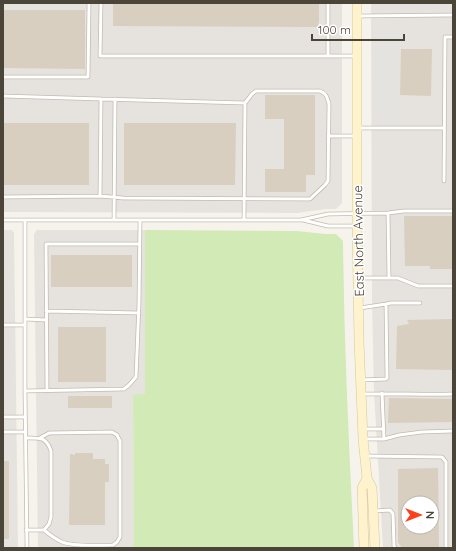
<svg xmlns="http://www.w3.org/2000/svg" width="456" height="551" viewBox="0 0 456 551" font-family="Quicksand,sans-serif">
	<rect width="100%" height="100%" fill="#f6f3ec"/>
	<!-- industrial -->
	<path fill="#e6e2dd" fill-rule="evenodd" d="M3 3H342V203L336 209H326L297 213 3 212Z
		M371 3H453V548H383L374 391 373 345 372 300ZM408 503H432V527H408Z
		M3 230H12L14 233 18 548H3Z
		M37 230H145V395H133L134 548H38L34 234Z"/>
	<!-- green -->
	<path fill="#d2eab5" d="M145 230 297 231 325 234H336L343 241C344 343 349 446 354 548H134L133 395 145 394Z"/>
	<!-- parking -->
	<path fill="#e5e3e0" d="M375 33H399V122H375Z"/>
	<!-- building -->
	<path fill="#d8cfc1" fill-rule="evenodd" d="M113 3H319V27L113 26Z
		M3 10H85V69L3 68Z
		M401 49H432L431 96 400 95Z
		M265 95H315V175H306V192H265V169H284V119H265Z
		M3 123H89V185H3Z
		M124 123H236L235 185H124Z
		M404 216H453V269H430V266H405Z
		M51 255H132V287H51Z
		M453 319V370L396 369 397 326 409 324 407 320Z
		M58 327H106V382H58Z
		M68 396H112V408H68Z
		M389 398 453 399V422L388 423Z
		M75 453H93V459H105V464H109V482H105V525H69L70 454 75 455Z
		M3 461H9V539H3Z
		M438 468 439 548H402L398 542V469ZM408 503H432V527H408Z"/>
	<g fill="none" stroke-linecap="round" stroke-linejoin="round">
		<defs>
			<path id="lane" d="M101 3 100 56H356
				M359 16 453 15
				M328 56V3
				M3 77H88L89 3
				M3 96 101 99 100 196 3 197
				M101 99 245 103 244 220
				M359 128H444
				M328 136H356
				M444 181 445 37H453
				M100 196 123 198 310 199 325 185 328 181 329 104C327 97 327 94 320 91H256L252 94 245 103
				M388 213 389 278
				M3 220H301L328 214 388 213 404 211H453
				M25 220V391L27 548
				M114 220 115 99
				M303 220 328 226H357
				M360 278H398L418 286H453
				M386 304 391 303H420
				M360 308 386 304 387 378 386 379 361 380
				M46 311 139 313
				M25 319 46 320
				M3 325H25
				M25 391 124 389 129 385 136 377 139 303 140 220
				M47 391 46 244H140
				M382 393 384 439
				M363 394C393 393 423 395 453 394
				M3 417H25
				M363 429H383
				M3 432H26
				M26 438C39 438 46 436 51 451V517L49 524 44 530H26
				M40 438 49 433 112 432 117 435 120 441V537L117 542 113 545C99 545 74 547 62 542 55 539 50 535 44 530
				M365 439H384L399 435 422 432 453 431
				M366 456 442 457 446 462V548
				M375 511 390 510 393 514 394 546 395 548"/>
			<path id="secondary" d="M357 3V226L359 341 363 439 367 478 372 488 375 548
				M364 548 362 488 367 478"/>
		</defs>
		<!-- lane casing -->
		<use href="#lane" stroke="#c2bbae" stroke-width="4.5"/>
		<!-- secondary casing -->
		<use href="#secondary" stroke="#d6c79b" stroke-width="10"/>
		<!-- lane -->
		<use href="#lane" stroke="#fff" stroke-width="3"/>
		<!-- secondary -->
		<use href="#secondary" stroke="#fff3cd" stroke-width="9"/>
	</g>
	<g text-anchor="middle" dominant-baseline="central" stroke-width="3" stroke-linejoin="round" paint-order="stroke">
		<!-- street labels -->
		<g font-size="13" fill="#4b4439" stroke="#fff">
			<text transform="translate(358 241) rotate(-91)">East North Avenue</text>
		</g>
	</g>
	<!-- border -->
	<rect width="456" height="551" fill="none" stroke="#4b4439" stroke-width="8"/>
	<!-- north arrow -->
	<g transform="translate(420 515) rotate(90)"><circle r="19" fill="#ffffff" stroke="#b7b4b0"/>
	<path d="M0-3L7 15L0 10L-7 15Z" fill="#fc3f1d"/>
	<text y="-6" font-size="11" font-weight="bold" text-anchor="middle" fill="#4b4439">N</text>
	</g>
	<!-- scale -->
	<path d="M312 34v6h92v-6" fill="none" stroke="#4b4439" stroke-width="2"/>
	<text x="318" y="34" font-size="12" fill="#4b4439" stroke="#ffffff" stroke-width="3" paint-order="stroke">100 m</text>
</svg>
